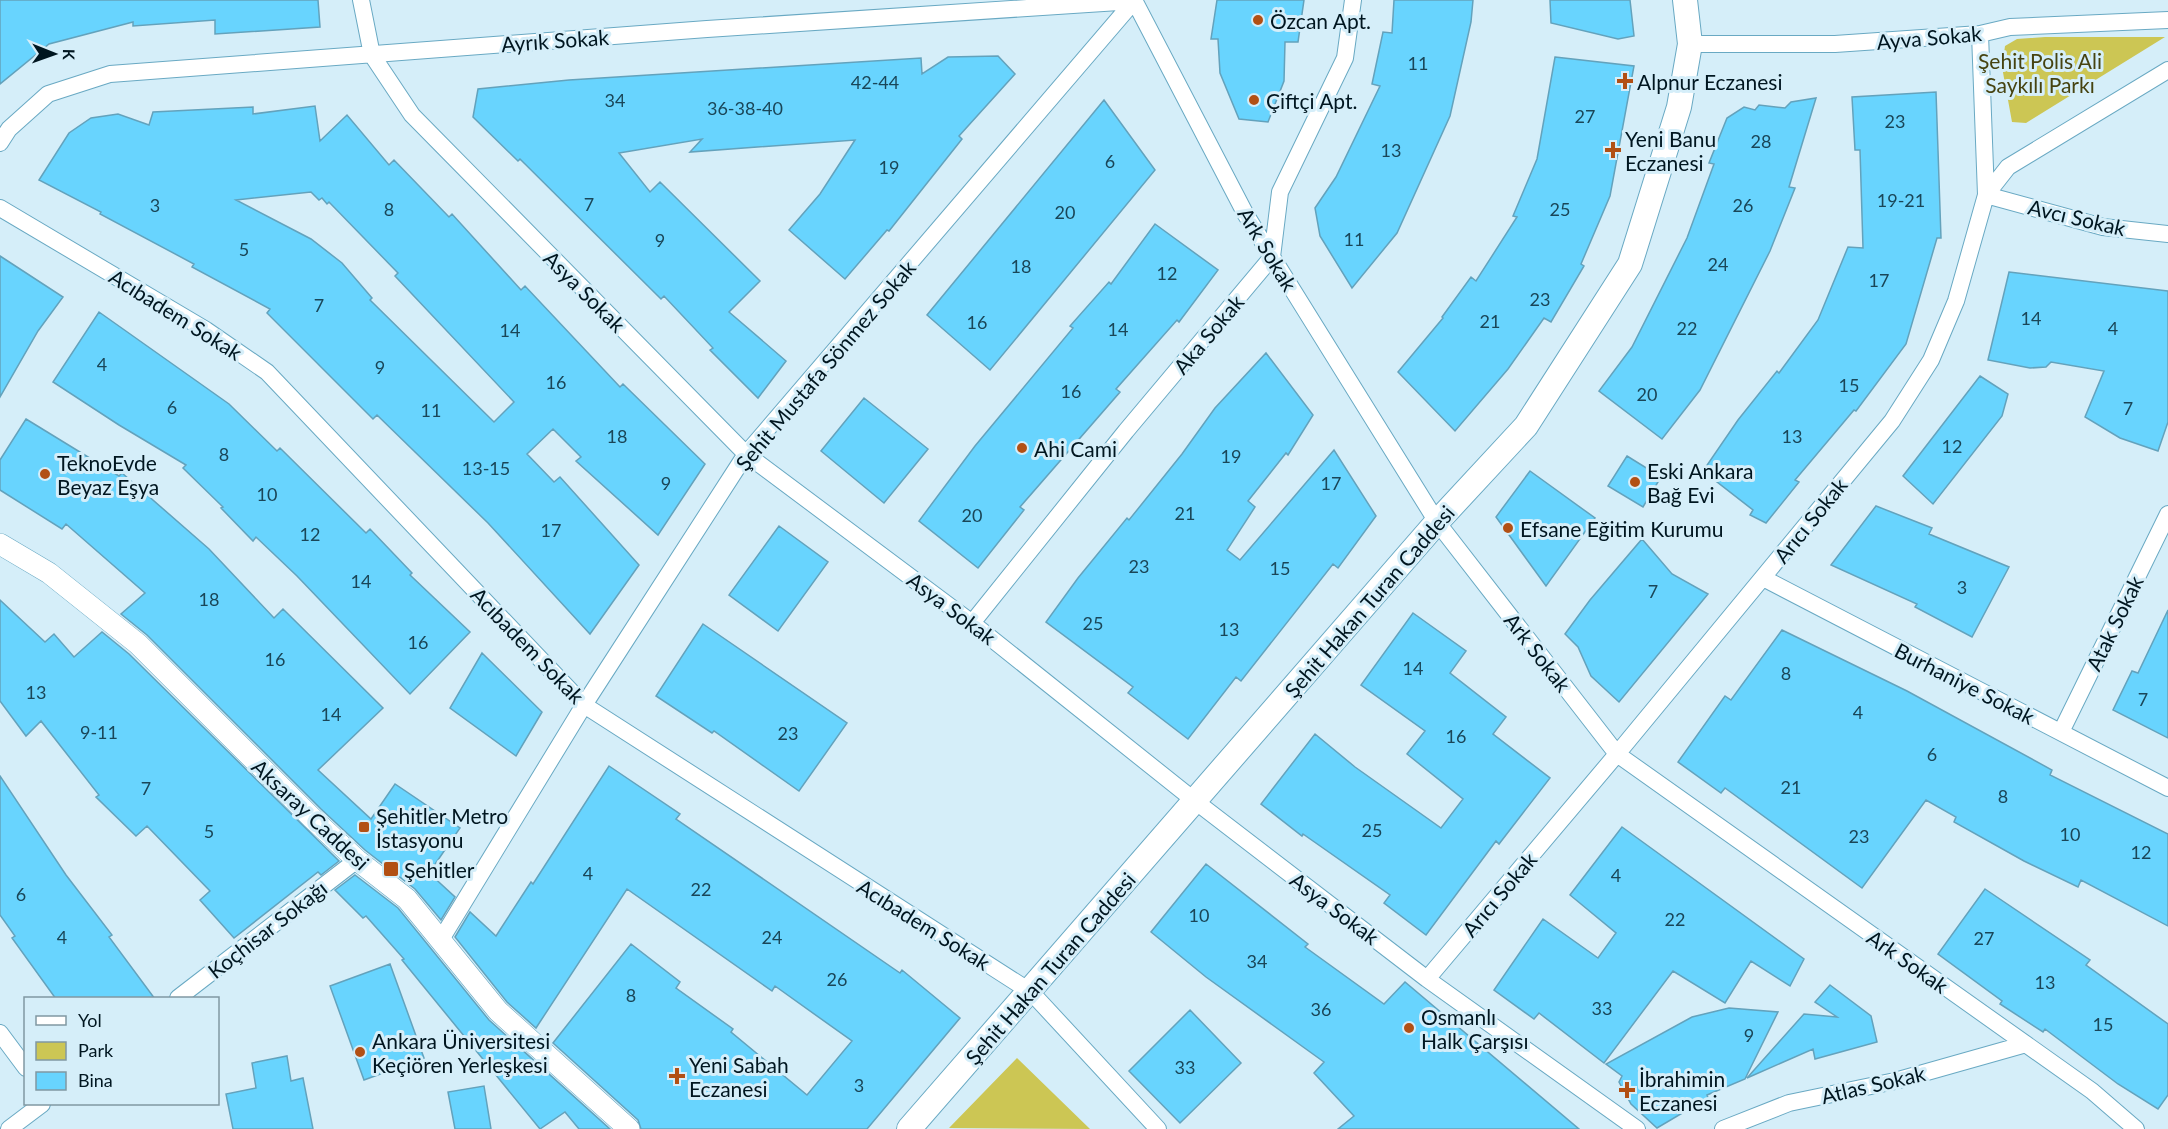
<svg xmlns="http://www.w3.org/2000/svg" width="2168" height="1129" viewBox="0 0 2168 1129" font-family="Lato,sans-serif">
	<rect width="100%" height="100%" fill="#d5eef9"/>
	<!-- green -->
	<path fill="#ccc654" d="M2045 37H2165L2026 123 2012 122 2002 67 2005 46 2017 39Z
		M1017 1058 1090 1129 949 1128Z"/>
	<!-- building -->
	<path fill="#68d4fe" stroke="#63a2bc" stroke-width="1.5" fill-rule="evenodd" d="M0 0H318L320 27 215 34V20L133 26V22L49 44 0 84Z
		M1217 0H1304L1298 42H1285L1284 81 1268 122 1239 119 1220 73 1218 39H1211Z
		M1394 0H1473L1471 22 1450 116 1397 233 1352 288 1320 236 1315 208 1336 177 1380 86 1372 84 1383 32 1392 33Z
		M1550 0H1630L1634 36 1618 39 1551 23Z
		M998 56 1015 74 959 136 962 139 889 231 887 230 845 279 789 230 820 194 855 140 690 152 702 139 619 153 650 192 660 182 760 281 729 312 786 361 758 398 710 350 713 348 664 296 661 299 520 159 518 161 473 117 478 89 569 80 921 58 922 74 948 57Z
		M1555 57 1634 66 1610 196 1581 264 1584 266 1551 322 1544 318 1508 369 1455 431 1398 372 1443 318 1442 317 1471 277 1476 281 1517 217 1513 216 1537 159Z
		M1936 92 1941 238H1937L1906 344 1856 411 1854 410 1795 480 1799 482 1766 523 1750 515 1753 510 1703 471 1738 420 1777 371 1779 373 1818 320 1848 247 1863 248 1860 150H1855L1852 97Z
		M1816 98 1789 187 1795 188 1770 251 1700 390 1662 439 1599 391 1632 347 1687 238 1714 164 1709 163 1727 118 1744 107 1755 110 1759 105 1785 108 1791 102Z
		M1104 100 1155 170 990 370 927 315Z
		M315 106 320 141 347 115 389 165 394 160 449 217 452 214 521 290 525 286 620 387 623 384 705 464 658 535 576 461 581 457 553 429 527 454 554 482 560 477 639 565 590 634 488 523 377 415 373 419 267 313 270 309 192 267 194 264 100 214 101 212 39 180 69 133 91 118 118 114 149 125 153 112 253 107V114ZM311 192 319 200 322 198 327 204 329 202 398 273 395 276 514 402 494 422 370 300 372 298 342 263 311 239 236 200Z
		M1155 224 1218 270 1179 322 1177 320 1116 389 1120 392 1020 507 1024 510 978 568 919 521 975 446 1073 328 1070 326 1109 282 1111 284Z
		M0 256 63 297 38 331 0 397Z
		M2009 272 2168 291V422L2158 451 2120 438 2085 417 2104 371 2051 362 2046 367 2030 368 1988 360Z
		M99 312 229 404 277 451 280 448 366 533 370 529 412 573 410 575 470 632 410 694 297 576 256 537 253 541 221 508 223 507 183 468 186 465 119 425 53 382Z
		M1266 353 1313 415 1288 455 1286 453 1248 501 1255 507 1227 550 1240 560 1334 450 1376 516 1338 568 1333 564 1241 681 1236 677 1188 739 1128 693 1133 687 1046 622 1078 578 1127 518 1129 520 1182 454 1215 408Z
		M1980 376 2008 394 2002 416 1933 504 1903 476Z
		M864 398 928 449 884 503 821 451Z
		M26 419 119 476 122 473 209 549 274 618 283 609 383 708 318 770 371 819 395 784 460 828 429 873 455 897 441 920 415 889 365 850 321 809 147 635 121 614 145 593 66 524 62 529 0 490V460Z
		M1627 456 1661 477 1643 507 1608 486Z
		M1530 471 1595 518 1546 586 1496 517Z
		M1876 506 1932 528 1929 534 2009 567 1972 637 1915 607 1917 604 1831 565Z
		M779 526 828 562 778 631 729 595Z
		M1642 539 1672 574 1708 594 1619 702 1591 676 1578 647 1565 634 1590 600Z
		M0 600 45 642 54 634 74 657 102 632 129 654 339 861 321 875 318 872 234 938 200 900 210 891 147 826 136 836 96 797 99 795 41 721 26 736 0 701Z
		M2168 610V738L2113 710 2132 671 2138 673Z
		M1413 613 1466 651 1450 673 1506 717 1493 734 1550 778 1499 844 1496 841 1426 935 1384 903 1390 895 1303 834 1302 836 1261 804 1315 734 1355 767 1441 828 1463 799 1407 754 1425 731 1361 685Z
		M703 624 847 723 799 791 714 731 712 733 656 696Z
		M1782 630 1907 691 2052 770 2050 775 2168 834V926L2081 880 2078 887 2024 861 1954 822 1956 817 1926 800 1862 888 1725 788 1721 793 1678 762 1725 696 1731 700Z
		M482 653 542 712 516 756 450 708Z
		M609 766 680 814 676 819 900 973 902 970 960 1018 867 1129H641L638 1120 553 1043 631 944 680 982 676 988 733 1029 731 1032 807 1095 852 1041 775 986 772 991 627 889 536 1028 507 1002 455 937 470 912 496 936 531 882 533 884Z
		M0 776 66 875 112 935 109 937 155 999H56L12 938 15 936 0 915Z
		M1622 827 1804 959 1790 986 1751 961 1725 1003 1673 971 1604 1063 1539 1013 1534 1019 1494 990 1543 919 1598 958 1616 933 1570 895Z
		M1206 864 1308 944 1305 947 1384 1004 1405 982 1579 1129H1338L1354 1116 1314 1073 1324 1062 1206 977 1151 932Z
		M355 875 398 908 489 1020 610 1129H579L565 1112 540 1129 402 960 404 959 366 916 363 918 335 890Z
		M1985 889 2090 960 2086 965 2168 1024V1095L2158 1109 2118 1084 2045 1029 2043 1032 2000 1004 2002 1001 1938 954Z
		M390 964 424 1058 364 1080 330 986Z
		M1830 985 1871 1016 1877 1042 1815 1059 1813 1049 1747 1078 1804 1014 1837 1017 1815 1002Z
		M1729 1008 1778 1012 1745 1079 1707 1095 1708 1098 1657 1128 1631 1104 1619 1082 1622 1076 1606 1064 1692 1017Z
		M1190 1010 1241 1063 1180 1123 1129 1071Z
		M287 1056 291 1081 303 1078 313 1129H233L226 1094 256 1088 252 1063Z
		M484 1086 491 1129H455L448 1092Z"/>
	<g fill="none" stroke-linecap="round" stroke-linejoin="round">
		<defs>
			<path id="minor" d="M361 0 372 55 412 115 746 454 972 623 1195 801 1427 979 1637 1129
				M1134 0 1246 215 1437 522 1617 754 2092 1091 2136 1129
				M1980 34 1986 195 2103 227 2168 234
				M1690 44H1835L1980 34 2010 27 2168 20
				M0 143 9 129 48 94 110 74 707 29 1134 1
				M0 208 206 330 267 372 584 705 1031 992 1158 1129
				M1763 578 2168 788
				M972 623 1126 431 1272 257 1280 192 1345 58 1353 0
				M2061 732 2168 514
				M440 941 584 705 746 454 1134 1
				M1427 979 1617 754 1892 421 1931 360 1956 301 1986 195 2008 167 2168 70
				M178 998 357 860
				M0 1033 26 1068
				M9 1129 42 1104
				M1723 1129 1789 1103 1895 1081 2026 1044"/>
			<path id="tertiary" d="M0 544 49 573 138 644 312 818 357 860 407 899 498 1011 629 1129"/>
			<path id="secondary" d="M909 1129 1437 522 1526 426 1630 264 1679 107 1690 44 1685 0"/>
		</defs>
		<!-- minor casing -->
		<use href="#minor" stroke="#69a9c3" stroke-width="18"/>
		<!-- tertiary casing -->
		<use href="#tertiary" stroke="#69a9c3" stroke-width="22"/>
		<!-- secondary casing -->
		<use href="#secondary" stroke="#69a9c3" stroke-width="26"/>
		<!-- minor -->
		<use href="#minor" stroke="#fff" stroke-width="16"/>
		<!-- tertiary -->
		<use href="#tertiary" stroke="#fff" stroke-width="21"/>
		<!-- secondary -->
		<use href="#secondary" stroke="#fff" stroke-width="24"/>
	</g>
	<!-- markers -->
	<g fill="#b25014" stroke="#d5eef9" stroke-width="2">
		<circle cx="1258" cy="20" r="6"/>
		<path d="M1622 72h6v6h6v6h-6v6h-6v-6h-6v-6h6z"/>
		<circle cx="1254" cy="100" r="6"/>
		<path d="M1610 141h6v6h6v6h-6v6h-6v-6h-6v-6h6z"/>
		<circle cx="1022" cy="448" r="6"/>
		<circle cx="45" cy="474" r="6"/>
		<circle cx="1635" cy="482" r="6"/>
		<circle cx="1508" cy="528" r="6"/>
		<rect x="358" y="821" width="12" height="12" rx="3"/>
		<rect x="383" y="861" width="16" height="16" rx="3"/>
		<circle cx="1409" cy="1028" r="6"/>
		<circle cx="360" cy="1052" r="6"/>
		<path d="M674 1067h6v6h6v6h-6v6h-6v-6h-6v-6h6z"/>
		<path d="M1624 1081h6v6h6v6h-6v6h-6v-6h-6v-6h6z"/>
	</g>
	<g text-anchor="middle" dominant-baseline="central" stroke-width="6" stroke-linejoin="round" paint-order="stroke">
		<!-- number labels -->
		<g font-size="18" fill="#1a4658">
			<text x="1418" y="63">11</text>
			<text x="875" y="82">42-44</text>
			<text x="615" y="100">34</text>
			<text x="745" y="108">36-38-40</text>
			<text x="1585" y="116">27</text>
			<text x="1895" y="121">23</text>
			<text x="1761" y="141">28</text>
			<text x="1391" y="150">13</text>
			<text x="1110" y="161">6</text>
			<text x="889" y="167">19</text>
			<text x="1901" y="200">19-21</text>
			<text x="589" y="204">7</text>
			<text x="155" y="205">3</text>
			<text x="1743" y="205">26</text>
			<text x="389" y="209">8</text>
			<text x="1560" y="209">25</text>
			<text x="1065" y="212">20</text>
			<text x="1354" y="239">11</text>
			<text x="660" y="240">9</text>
			<text x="244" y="249">5</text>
			<text x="1718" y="264">24</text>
			<text x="1021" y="266">18</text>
			<text x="1167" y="273">12</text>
			<text x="1879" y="280">17</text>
			<text x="1540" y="299">23</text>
			<text x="319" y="305">7</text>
			<text x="2031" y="318">14</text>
			<text x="1490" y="321">21</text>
			<text x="977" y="322">16</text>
			<text x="1687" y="328">22</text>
			<text x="2113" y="328">4</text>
			<text x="1118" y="329">14</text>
			<text x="510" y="330">14</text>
			<text x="102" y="364">4</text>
			<text x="380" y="367">9</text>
			<text x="556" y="382">16</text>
			<text x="1849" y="385">15</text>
			<text x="1071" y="391">16</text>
			<text x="1647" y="394">20</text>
			<text x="172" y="407">6</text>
			<text x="2128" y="408">7</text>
			<text x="431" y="410">11</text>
			<text x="617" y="436">18</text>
			<text x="1792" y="436">13</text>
			<text x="1952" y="446">12</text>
			<text x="224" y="454">8</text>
			<text x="1231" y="456">19</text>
			<text x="486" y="468">13-15</text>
			<text x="666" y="483">9</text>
			<text x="1331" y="483">17</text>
			<text x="267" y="494">10</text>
			<text x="1185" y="513">21</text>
			<text x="972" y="515">20</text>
			<text x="551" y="530">17</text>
			<text x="310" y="534">12</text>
			<text x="1139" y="566">23</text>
			<text x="1280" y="568">15</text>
			<text x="361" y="581">14</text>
			<text x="1962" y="587">3</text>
			<text x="1653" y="591">7</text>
			<text x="209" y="599">18</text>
			<text x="1093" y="623">25</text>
			<text x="1229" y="629">13</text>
			<text x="418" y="642">16</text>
			<text x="275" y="659">16</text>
			<text x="1413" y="668">14</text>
			<text x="1786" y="673">8</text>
			<text x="36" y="692">13</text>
			<text x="2143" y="699">7</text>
			<text x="1858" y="712">4</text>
			<text x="331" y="714">14</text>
			<text x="99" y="732">9-11</text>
			<text x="788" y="733">23</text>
			<text x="1456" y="736">16</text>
			<text x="1932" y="754">6</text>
			<text x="1791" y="787">21</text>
			<text x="146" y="788">7</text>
			<text x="2003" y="796">8</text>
			<text x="1372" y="830">25</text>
			<text x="209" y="831">5</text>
			<text x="2070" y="834">10</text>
			<text x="1859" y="836">23</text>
			<text x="2141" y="852">12</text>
			<text x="588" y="873">4</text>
			<text x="1616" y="875">4</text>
			<text x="701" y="889">22</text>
			<text x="21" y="894">6</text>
			<text x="1199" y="915">10</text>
			<text x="1675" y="919">22</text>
			<text x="62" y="937">4</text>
			<text x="772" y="937">24</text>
			<text x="1984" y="938">27</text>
			<text x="1257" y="961">34</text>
			<text x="837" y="979">26</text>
			<text x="2045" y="982">13</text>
			<text x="631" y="995">8</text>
			<text x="1602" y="1008">33</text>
			<text x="1321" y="1009">36</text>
			<text x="2103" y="1024">15</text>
			<text x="1749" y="1035">9</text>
			<text x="1185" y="1067">33</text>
			<text x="859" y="1085">3</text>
		</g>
		<!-- poi labels -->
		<g font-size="21" fill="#001620" stroke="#d5eef9" text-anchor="start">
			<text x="1270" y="20">Özcan Apt.</text>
			<text x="1637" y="81">Alpnur Eczanesi</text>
			<text x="1266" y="100">Çiftçi Apt.</text>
			<text x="1625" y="138">Yeni Banu<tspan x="1625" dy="24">Eczanesi</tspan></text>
			<text x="1034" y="448">Ahi Cami</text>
			<text x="57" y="462">TeknoEvde<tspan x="57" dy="24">Beyaz Eşya</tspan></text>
			<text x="1647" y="470">Eski Ankara<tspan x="1647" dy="24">Bağ Evi</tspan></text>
			<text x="1520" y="528">Efsane Eğitim Kurumu</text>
			<text x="376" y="815">Şehitler Metro<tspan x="376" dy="24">İstasyonu</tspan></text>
			<text x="404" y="869">Şehitler</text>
			<text x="1421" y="1016">Osmanlı<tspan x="1421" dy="24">Halk Çarşısı</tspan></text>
			<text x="372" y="1040">Ankara Üniversitesi<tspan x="372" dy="24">Keçiören Yerleşkesi</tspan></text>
			<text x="689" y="1064">Yeni Sabah<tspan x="689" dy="24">Eczanesi</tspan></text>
			<text x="1639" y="1078">İbrahimin<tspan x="1639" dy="24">Eczanesi</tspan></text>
		</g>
		<!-- street labels -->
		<g font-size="21" fill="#001620" stroke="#d5eef9">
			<text transform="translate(1929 37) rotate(-5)">Ayva Sokak</text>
			<text transform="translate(555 40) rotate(-4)">Ayrık Sokak</text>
			<text transform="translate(2077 217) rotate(13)">Avcı Sokak</text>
			<text transform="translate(1268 249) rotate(59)">Ark Sokak</text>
			<text transform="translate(585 291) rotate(45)">Asya Sokak</text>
			<text transform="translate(176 314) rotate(32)">Acıbadem Sokak</text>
			<text transform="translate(1208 334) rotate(-50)">Aka Sokak</text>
			<text transform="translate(825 365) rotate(-50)">Şehit Mustafa Sönmez Sokak</text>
			<text transform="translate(1810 520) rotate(-51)">Arıcı Sokak</text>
			<text transform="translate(1369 601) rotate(-49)">Şehit Hakan Turan Caddesi</text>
			<text transform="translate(952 608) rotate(37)">Asya Sokak</text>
			<text transform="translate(2114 623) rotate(-64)">Atak Sokak</text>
			<text transform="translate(528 645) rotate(46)">Acıbadem Sokak</text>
			<text transform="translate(1538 652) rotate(52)">Ark Sokak</text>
			<text transform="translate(1965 683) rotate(27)">Burhaniye Sokak</text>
			<text transform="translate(311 814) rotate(43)">Aksaray Caddesi</text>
			<text transform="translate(1499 894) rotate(-50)">Arıcı Sokak</text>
			<text transform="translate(1335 908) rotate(37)">Asya Sokak</text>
			<text transform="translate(924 924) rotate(32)">Acıbadem Sokak</text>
			<text transform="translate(267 929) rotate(-38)">Koçhisar Sokağı</text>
			<text transform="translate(1908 961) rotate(35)">Ark Sokak</text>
			<text transform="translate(1050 968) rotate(-49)">Şehit Hakan Turan Caddesi</text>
			<text transform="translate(1873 1084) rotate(-13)">Atlas Sokak</text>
		</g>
		<!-- park labels -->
		<g font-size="21" fill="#464310" stroke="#d5eef9">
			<text x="2040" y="60">Şehit Polis Ali<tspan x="2040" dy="24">Saykılı Parkı</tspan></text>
		</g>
	</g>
	<!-- legend -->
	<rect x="24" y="997" width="195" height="108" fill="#d5eef9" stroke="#8098a2" stroke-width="1.5"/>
	<rect x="36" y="1016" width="30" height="9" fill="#ffffff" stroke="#8098a2" stroke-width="1.5"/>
	<text x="78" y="1027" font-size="18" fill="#001620">Yol</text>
	<rect x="36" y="1042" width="30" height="18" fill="#ccc654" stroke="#8098a2" stroke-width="1.5"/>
	<text x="78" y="1057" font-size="18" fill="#001620">Park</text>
	<rect x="36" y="1072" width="30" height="18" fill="#68d4fe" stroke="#8098a2" stroke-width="1.5"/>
	<text x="78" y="1087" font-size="18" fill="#001620">Bina</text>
	<!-- north arrow -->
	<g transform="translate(54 54) rotate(91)" stroke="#d5eef9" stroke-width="4.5" paint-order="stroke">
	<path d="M0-4.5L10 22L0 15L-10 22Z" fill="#001620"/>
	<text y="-9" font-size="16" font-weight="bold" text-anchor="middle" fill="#001620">K</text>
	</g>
</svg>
